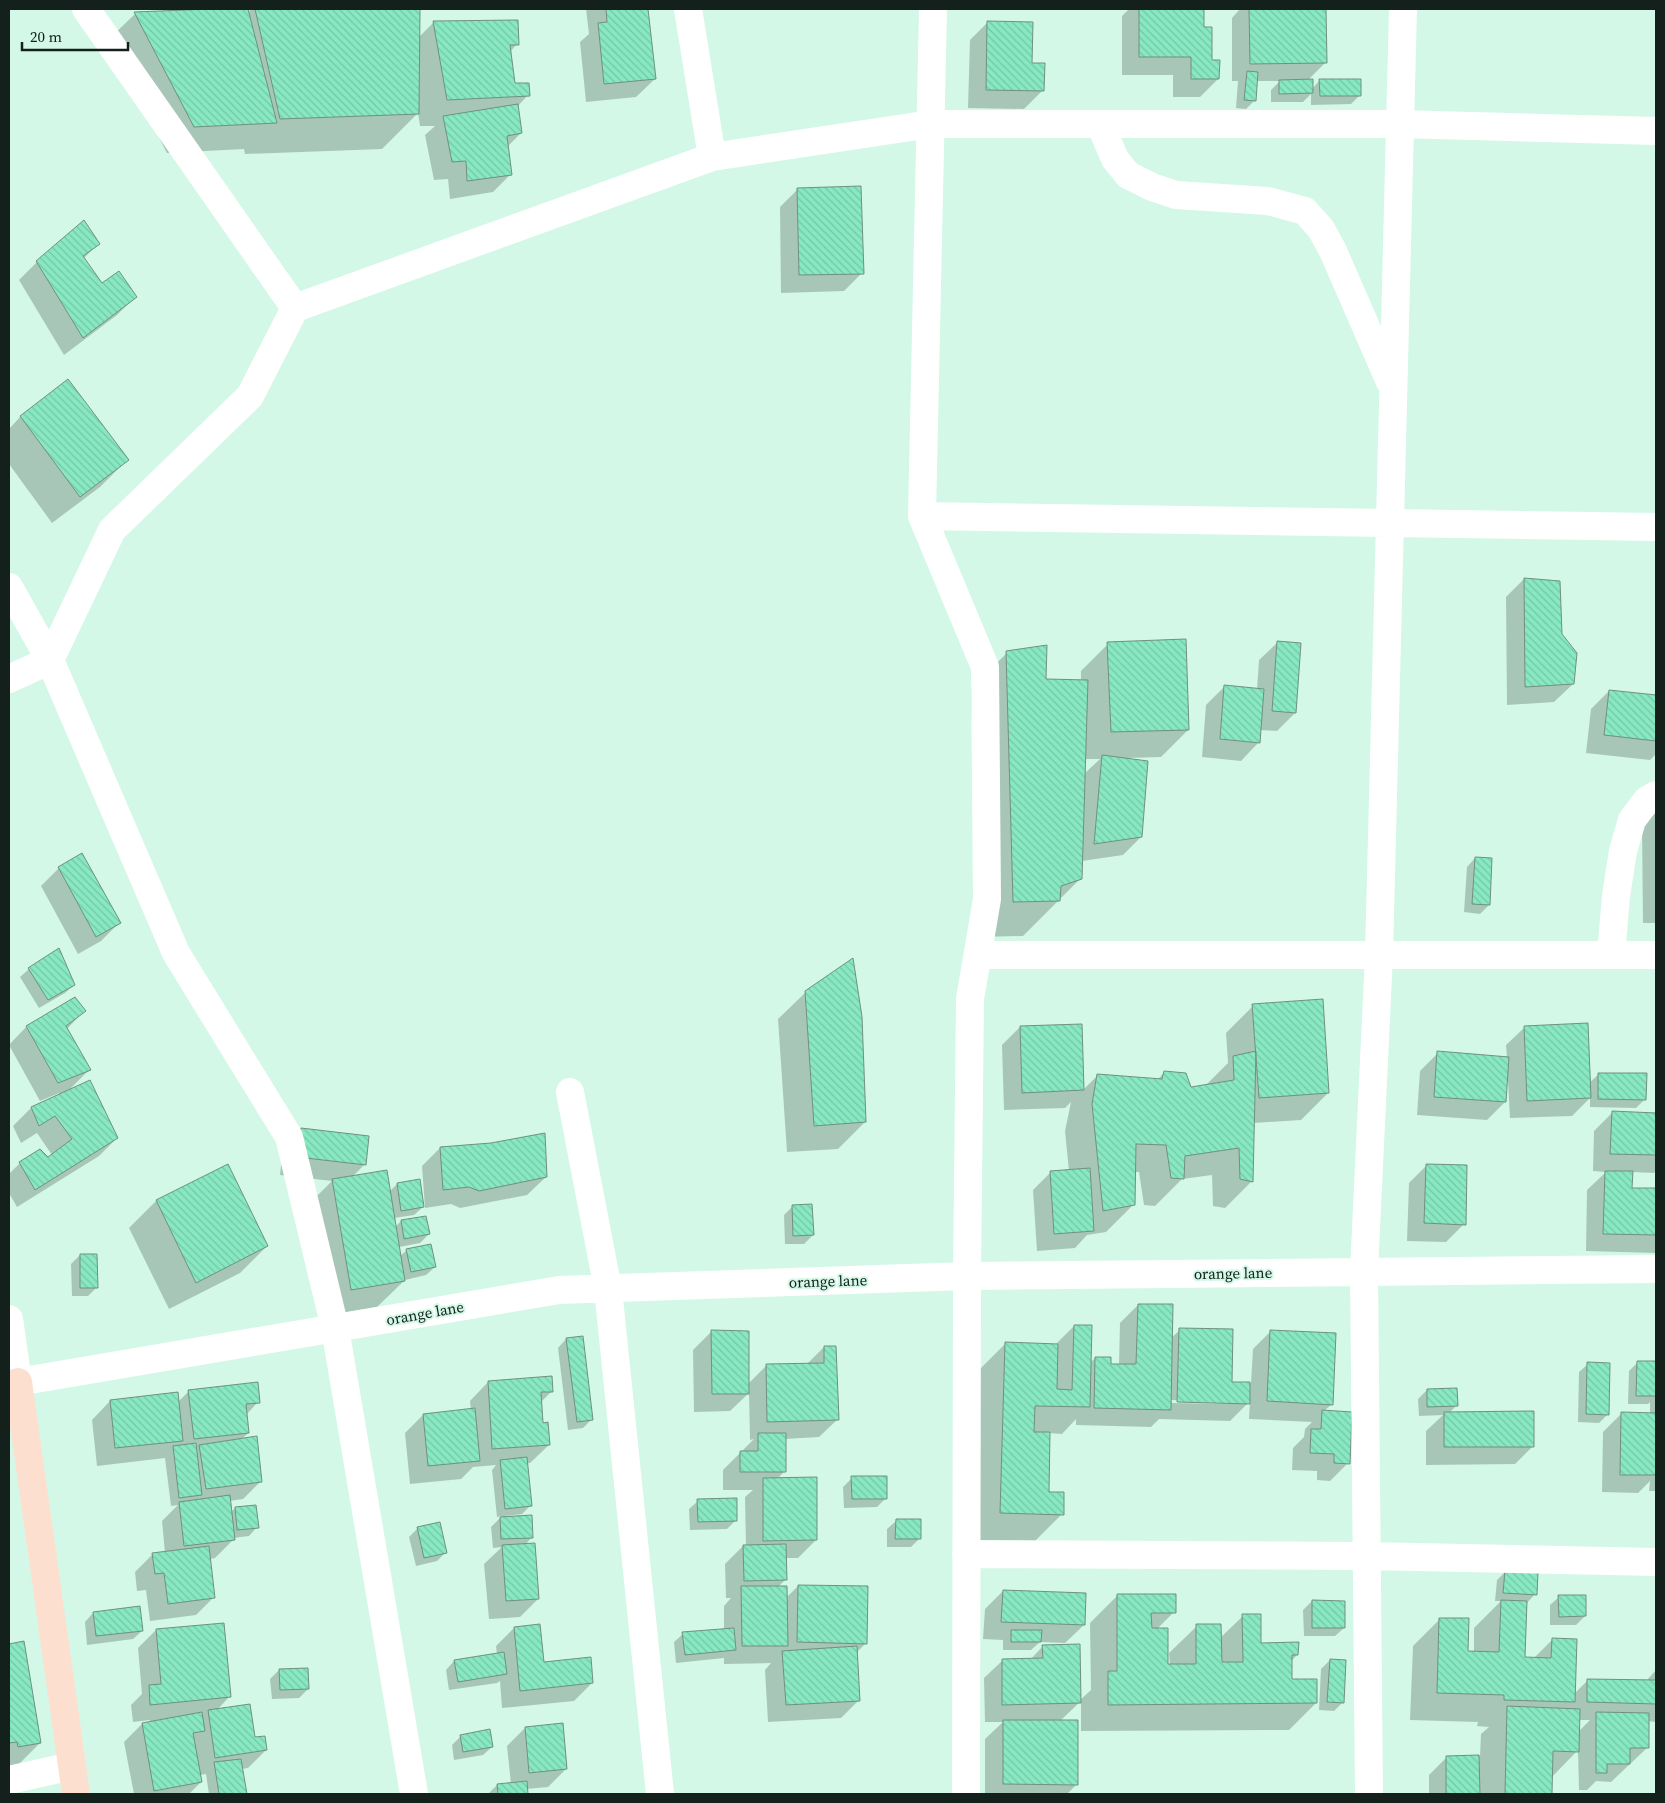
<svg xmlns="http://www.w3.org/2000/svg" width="1665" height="1803" viewBox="0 0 1665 1803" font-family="'Source Serif 4',serif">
	<defs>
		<pattern id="building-back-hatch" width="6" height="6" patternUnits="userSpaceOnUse" patternTransform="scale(1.25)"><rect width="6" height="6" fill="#87e8c2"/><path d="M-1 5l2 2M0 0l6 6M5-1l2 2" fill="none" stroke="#74c7a6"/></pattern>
	</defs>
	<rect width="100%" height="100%" fill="#d3f8e7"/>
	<!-- shadow -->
	<path fill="#0003" fill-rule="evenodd" d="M237 9H247L248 12 252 9H418V38L434 22 517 44 510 52 514 84 528 95 517 107 521 133 507 147 511 174 493 192 450 199 448 179 434 180 425 135 435 126H420L418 113 382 149 245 154 244 149 167 153 108 40 135 14Z
		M586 9H647L655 79 636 97 586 102 580 42 589 34Z
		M1129 9H1203V28L1211 61 1218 79 1200 97H1173V75H1122V16Z
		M1240 9H1325L1326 62 1308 80 1312 89 1320 80 1360 95 1351 104 1311 105V94L1303 102H1271V90L1280 81H1256L1255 100 1246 109 1236 108 1238 81H1232V18Z
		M988 22 1030 64 1042 91 1024 109 968 108 970 40Z
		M798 189 862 273 844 291 781 293 780 207Z
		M98 244 84 258 102 285 135 297 117 315 64 355 19 280 37 262Z
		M68 381 127 460 100 487 52 523 9 464V429L20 417Z
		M1524 579 1559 582 1560 634 1573 684 1554 702 1507 705 1506 597Z
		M1278 642 1295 713 1277 731 1260 730 1259 742 1241 761 1202 757 1206 705 1224 687 1257 690 1259 660Z
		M1108 644 1188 730 1161 757 1127 758 1141 837 1123 855 1082 861 1081 878 1023 936 978 937 971 688 1007 653 1044 680 1081 681V671ZM1085 759H1100L1084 774Z
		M1609 691 1656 696V754L1650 760 1586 753 1591 709Z
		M1656 812V923H1643L1642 826Z
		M82 855 119 923 101 941 78 954 41 886 59 868Z
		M1475 858 1489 905 1480 914 1464 912 1467 867Z
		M29 969 74 985 65 993 39 1008 20 977Z
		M806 992 865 1122 838 1149 787 1152 778 1019Z
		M75 999 84 1011 67 1029 89 1070 68 1091 117 1138 99 1156 17 1207 9 1193V1174L20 1163 47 1158 52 1155 37 1133 21 1143 13 1126 31 1108 60 1095 59 1093 40 1101 9 1045 26 1027Z
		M1253 1006 1328 1093 1301 1120 1253 1123 1252 1181 1225 1208 1213 1206 1212 1175 1182 1179 1155 1206 1144 1205 1139 1172H1134L1133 1205 1106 1232 1087 1235 1075 1248 1037 1251 1033 1190 1051 1172 1069 1171 1065 1131 1071 1102 1065 1108 1004 1110 1002 1045 1020 1027 1080 1025 1083 1090 1098 1075 1157 1080 1165 1072 1190 1088 1206 1085 1228 1063 1226 1033Z
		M1525 1027 1589 1083 1599 1074 1645 1099 1636 1108 1590 1107V1098L1572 1116 1510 1118 1508 1081H1506L1505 1102 1487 1120 1417 1115 1420 1071 1438 1053 1507 1058 1506 1045Z
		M1612 1113 1656 1114V1170L1654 1173 1631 1172V1189L1656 1190V1253L1586 1251 1587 1190 1606 1172 1593 1171 1594 1131Z
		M301 1129 368 1137 364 1165 352 1177 390 1191 397 1184 423 1207 414 1215 394 1218 395 1227 401 1221 429 1234 420 1243 399 1247 400 1256 407 1250 435 1267 426 1275 405 1280 377 1307 324 1316 306 1207 332 1181 280 1175 283 1147Z
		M440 1148 546 1177 527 1195 460 1208 451 1204 425 1208 422 1166Z
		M1427 1165 1464 1224 1446 1242 1407 1241 1409 1183Z
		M227 1166 267 1246 240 1273 169 1309 129 1228 156 1201Z
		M792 1207 813 1235 804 1244H785L784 1215Z
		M80 1255 97 1287 88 1296H72L71 1264Z
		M1138 1305 1171 1338 1180 1330 1230 1383H1251L1253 1349 1271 1331 1332 1404 1324 1411 1348 1463 1330 1481 1317 1480V1471L1292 1470 1293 1448 1304 1437 1305 1429 1312 1422 1249 1419 1250 1401 1230 1421 1159 1419 1151 1427 1076 1425V1419L1062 1434 1049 1433 1047 1493 1062 1514 1035 1541 973 1540 978 1371 1005 1344 1055 1345 1074 1326 1090 1363 1095 1358 1110 1365H1119L1120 1323ZM1171 1400 1232 1402V1404L1171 1403Z
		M711 1332 748 1384 766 1366 807 1364 824 1347 838 1419 819 1437 785 1439V1471L777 1479 816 1540 798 1558H785L786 1579 778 1587 786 1598 798 1586 866 1643 856 1653 859 1700 841 1718 768 1722 765 1670 771 1663 724 1664V1658L676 1663 674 1642 683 1634 724 1630V1606L731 1598H726L725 1564 743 1546H746L745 1497 753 1490H723V1470L754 1439 750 1440 749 1393 730 1411 694 1412 693 1350Z
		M566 1339 592 1419 583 1428 568 1430 558 1348Z
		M1638 1362H1656V1491H1649L1650 1481 1638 1493 1602 1492 1603 1432 1621 1414H1650V1402L1648 1404H1628L1629 1371Z
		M1588 1364 1608 1414 1599 1423 1578 1422 1579 1372Z
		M488 1382 552 1391 540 1403 542 1424 549 1445 530 1463H527L531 1505 522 1514 505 1516V1518L532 1537 525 1545 538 1599 520 1617 489 1619 484 1564 502 1547 493 1548 491 1527 502 1516 497 1517 492 1470 496 1465 473 1467 461 1479 410 1484 405 1433 423 1415 471 1410 470 1401Z
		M1427 1390 1456 1406 1449 1413 1533 1446 1515 1464 1426 1465V1431L1443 1415 1419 1416 1418 1399Z
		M189 1391 258 1402 246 1415 248 1433 241 1440 261 1481 243 1499 229 1501 230 1513 235 1508 257 1527 249 1536 233 1538V1540L215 1558 210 1559 214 1597 196 1615 150 1621 146 1590 137 1591 135 1572 153 1554 165 1553 162 1521 178 1505 171 1506 165 1458 97 1466 92 1420 110 1401 177 1394 178 1402Z
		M852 1478 886 1498 877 1507 844 1508 843 1487Z
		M1656 1500V1523H1655L1656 1501Z
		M698 1501 736 1520 727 1529 690 1530 689 1509Z
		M896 1521 920 1538 911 1547H887V1529Z
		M418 1528 446 1552 437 1561 416 1566 409 1537Z
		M1506 1571 1535 1594 1527 1603 1524 1658H1534L1553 1639 1574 1694 1588 1680 1646 1681 1656 1670V1722L1647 1721V1748L1611 1782 1596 1781 1587 1790H1579L1578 1750 1551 1778 1550 1794H1429V1775L1447 1757 1480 1756 1481 1734 1489 1727 1477 1726 1478 1722 1410 1720 1413 1646 1440 1619 1467 1652H1474V1628L1501 1601H1495L1497 1580ZM1578 1720H1590L1578 1732Z
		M1003 1591 1084 1625 1065 1643 1040 1642 1031 1650H1003V1640L983 1639 985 1609Z
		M1117 1596 1174 1612 1157 1629 1167 1665H1170L1169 1653 1197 1626 1220 1638 1243 1616 1260 1644 1297 1655 1291 1661V1680L1316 1703 1289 1730 1081 1731V1701L1060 1721 1077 1784 1067 1794H985V1739L1003 1722H985L984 1678 1003 1660H1030L1043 1646 1079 1701 1091 1690 1090 1623Z
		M1559 1597 1585 1616 1576 1625H1550V1605Z
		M1312 1601 1344 1628 1335 1636H1304L1303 1610Z
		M93 1613 142 1631 133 1639 87 1645 85 1622Z
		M514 1628 543 1663 592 1683 574 1701 502 1708 500 1681 497 1683 449 1690 446 1670 454 1661 497 1655 496 1646Z
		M156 1630 230 1696 217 1710 266 1750 248 1768 241 1769 246 1794H209L206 1774 199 1775 201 1782 189 1794H134L124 1742 142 1724 150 1722V1720L133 1722 131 1705 142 1694 138 1648Z
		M23 1643 40 1743 13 1770 9 1771V1645Z
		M1330 1660 1343 1702 1334 1711 1319 1710 1321 1669Z
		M279 1670 308 1689 299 1698 272 1699 270 1679Z
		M525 1728 566 1769 548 1787 526 1789 527 1794H488L497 1785 511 1784 507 1746Z
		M461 1736 492 1747 483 1755 454 1760 452 1745Z"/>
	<!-- building -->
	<path fill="url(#building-back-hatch)" stroke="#6f9182" d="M211 9H248L277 123 194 127 134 12Z
		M255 9H420L419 114 280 119Z
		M606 9H648L656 79 604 84 598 23 607 22Z
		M1139 9H1204V27H1212V60H1220L1219 79H1191V57H1139Z
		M1249 9H1326L1327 63 1250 64Z
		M518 20 519 45H510L515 83H529L530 96 447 100 433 21Z
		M987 21 1033 22 1032 63H1045L1044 91 986 90Z
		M1247 71 1258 72 1256 101 1244 100Z
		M1313 79V93L1279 94V80Z
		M1319 79H1361V96H1320Z
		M518 104 522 133 507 136 512 175 467 181 466 161 452 162 443 116Z
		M861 186 864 274 799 275 797 188Z
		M84 220 100 244 83 256 102 283 119 271 137 297 83 338 36 261Z
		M68 379 129 460 80 497 20 416Z
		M1524 578 1560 581 1562 634 1577 653 1574 684 1525 687Z
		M1186 639 1189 730 1111 732 1107 642Z
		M1277 641 1301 643 1296 713 1272 711Z
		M1047 645 1046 679 1088 680 1082 879 1061 886 1060 901 1013 902 1006 651Z
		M1224 685 1264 689 1260 743 1220 739Z
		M1609 690 1656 695V741L1604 735Z
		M1102 755 1148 761 1142 837 1094 844Z
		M82 853 121 923 96 937 58 867Z
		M1475 857 1492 858 1490 905 1472 904Z
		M59 948 75 985 48 1000 28 968Z
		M853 958 862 1017 866 1122 814 1126 805 991Z
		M75 997 86 1011 66 1026 91 1070 58 1083 26 1026Z
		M1323 999 1329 1093 1259 1098 1252 1004Z
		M1588 1023 1591 1098 1527 1101 1524 1026Z
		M1082 1024 1084 1090 1022 1093 1020 1026Z
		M1256 1051 1253 1182 1240 1179 1239 1148 1185 1156 1184 1179 1171 1178 1166 1145 1136 1144 1135 1205 1103 1211 1092 1104 1097 1074 1162 1079 1164 1071 1186 1073 1191 1087 1234 1080 1233 1056Z
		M1437 1051 1509 1057 1506 1102 1434 1097Z
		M1598 1073H1647L1646 1100 1598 1099Z
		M90 1080 118 1138 35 1190 19 1162 40 1149 48 1157 72 1139 55 1116 39 1126 31 1107Z
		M1612 1111 1656 1113V1155L1610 1154Z
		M301 1128 369 1136 366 1165 297 1157Z
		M545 1133 547 1177 479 1191 469 1187 443 1190 440 1147 491 1143Z
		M228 1164 268 1246 196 1283 156 1200Z
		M1426 1164 1467 1165 1466 1225 1424 1223Z
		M1090 1168 1094 1231 1054 1234 1050 1171Z
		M387 1170 405 1281 351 1290 332 1179Z
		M1605 1171H1633L1632 1188H1656V1235L1603 1234Z
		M420 1179 424 1207 401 1211 397 1183Z
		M812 1204 814 1235 793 1236 792 1205Z
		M426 1216 430 1234 404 1239 401 1220Z
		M431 1244 436 1267 411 1272 406 1249Z
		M80 1254H97L98 1288H80Z
		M1138 1304H1173L1171 1410 1094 1408 1095 1357H1111V1364H1136Z
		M1074 1325H1092L1090 1407 1035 1406 1034 1432H1050L1049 1492H1064V1515L1000 1513 1005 1342 1058 1344 1057 1389 1072 1390Z
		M1179 1328 1233 1329 1232 1382H1250V1404L1177 1402Z
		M711 1330 749 1331V1394H712Z
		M1270 1330 1336 1333 1333 1405 1267 1401Z
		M583 1336 593 1420 577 1422 566 1338Z
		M824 1346H836L839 1420 767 1422 766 1364 824 1363Z
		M1637 1361H1656V1396H1636Z
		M1587 1362 1610 1363 1609 1415 1586 1414Z
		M552 1376 553 1392H541L543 1423 548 1422 550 1445 492 1449 488 1381Z
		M258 1382 260 1403 246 1404 249 1433 194 1439 188 1390Z
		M1457 1388 1458 1406 1427 1407V1389Z
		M178 1392 183 1441 115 1448 110 1400Z
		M475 1408 480 1461 428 1466 423 1414Z
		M1322 1410 1352 1412 1350 1464 1334 1463V1454L1310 1453 1311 1429H1321Z
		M1534 1411V1447H1444V1412Z
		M1621 1412 1656 1413V1475H1620Z
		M758 1433H786V1472H740V1451H758Z
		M257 1436 262 1482 206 1489 199 1445Z
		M196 1443 202 1495 179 1498 173 1446Z
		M527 1457 532 1506 505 1509 500 1460Z
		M851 1476H887V1499H852Z
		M817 1477V1540L763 1541V1478Z
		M230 1495 235 1540 184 1546 179 1502Z
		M737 1498V1521L698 1522 697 1499Z
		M256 1505 259 1528 237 1530 235 1507Z
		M532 1515 533 1538 501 1539 500 1517Z
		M896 1519H921V1539H895Z
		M440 1522 447 1553 424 1558 417 1527Z
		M535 1543 539 1599 506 1601 502 1545Z
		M786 1544 787 1580 744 1581 743 1545Z
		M209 1546 215 1598 168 1604 164 1573 155 1574 152 1553Z
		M1505 1570 1538 1572 1537 1595 1503 1593Z
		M798 1585 868 1586 867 1644 797 1642Z
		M741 1586H787L788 1646H742Z
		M1003 1590 1086 1593 1085 1625 1001 1622Z
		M1117 1594H1176V1613H1151L1152 1628H1168V1664H1196V1624H1221L1222 1662H1243L1242 1614H1261V1643L1299 1642 1298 1655H1292V1679H1317V1703L1108 1705V1671H1117Z
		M1558 1595H1586V1616L1559 1617Z
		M1312 1600 1345 1601V1628H1312Z
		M1501 1600 1527 1601 1525 1657 1551 1658 1552 1638 1577 1639 1575 1702 1504 1700V1695L1437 1693 1439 1618H1469L1468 1651 1499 1652Z
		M140 1606 143 1631 96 1636 93 1612Z
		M224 1623 231 1697 150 1705 149 1685 161 1684 156 1629Z
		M540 1624 544 1662 591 1657 593 1683 520 1691 514 1627Z
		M734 1628 736 1650 685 1655 682 1632Z
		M1011 1630H1042L1041 1642H1011Z
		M24 1641 41 1743 18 1747 17 1742 9 1743V1644Z
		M1080 1644 1081 1703 1002 1705V1659L1043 1658 1042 1645Z
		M857 1646 860 1701 786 1705 782 1651Z
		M504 1652 507 1674 458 1682 454 1660Z
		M1330 1659 1346 1660 1344 1703 1327 1702Z
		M308 1668 309 1689 280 1690 279 1669Z
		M1587 1679 1656 1680V1704L1587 1702Z
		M250 1704 255 1737 265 1736 267 1750 215 1758 208 1710Z
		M1507 1706 1580 1709 1579 1752 1553 1751 1552 1794H1505Z
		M202 1712 205 1731 193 1733 202 1782 154 1791 142 1723Z
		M1596 1712 1649 1713V1748H1630V1764H1607V1773H1596Z
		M1003 1720H1078V1785L1003 1784Z
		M563 1723 567 1769 529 1773 525 1727Z
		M490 1729 493 1747 463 1752 460 1735Z
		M1479 1755 1480 1794H1446V1756Z
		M241 1759 247 1794H219L214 1762Z
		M527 1781 528 1794H498L497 1784Z"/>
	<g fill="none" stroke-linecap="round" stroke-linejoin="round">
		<!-- minor -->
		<path stroke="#fff" stroke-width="28" d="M86 9 295 308
			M688 9 712 157
			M933 9 922 516 985 667 987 899 970 999 967 1276 966 1794
			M1100 124 1115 159 1128 175 1152 187 1176 195 1268 201 1305 211 1321 229 1333 251 1390 382
			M922 516 1656 527
			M9 587 50 660 9 679
			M978 955H1656
			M1611 955 1616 896 1623 851 1632 820 1647 800 1656 795
			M570 1092 608 1289 660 1794
			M9 1319 18 1382 559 1290 967 1276 1656 1269
			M966 1554 1367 1556 1656 1562
			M9 1780 72 1766
			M414 1794 335 1328 289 1137 176 953 50 660 112 530 250 396 295 308 712 157 931 124H1400L1656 131
			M1369 1794 1364 1271 1379 955 1403 9"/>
		<!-- primary -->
		<path stroke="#fddfd0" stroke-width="28" d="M9 1385 18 1382 76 1794"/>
	</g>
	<g text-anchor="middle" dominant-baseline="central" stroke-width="4" stroke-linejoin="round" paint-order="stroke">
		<!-- street labels -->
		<g font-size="15" fill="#13201b" stroke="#d3f8e7">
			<text transform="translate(1233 1273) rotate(-1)">orange lane</text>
			<text transform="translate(828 1281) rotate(-2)">orange lane</text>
			<text transform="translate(425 1313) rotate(-10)">orange lane</text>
		</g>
	</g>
	<!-- border -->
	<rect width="1665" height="1803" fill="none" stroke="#13201b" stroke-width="20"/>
	<!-- scale -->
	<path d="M22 42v8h106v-8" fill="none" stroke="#13201b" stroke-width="2.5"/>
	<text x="30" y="42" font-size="15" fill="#13201b" stroke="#d3f8e7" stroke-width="4" paint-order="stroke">20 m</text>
</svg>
